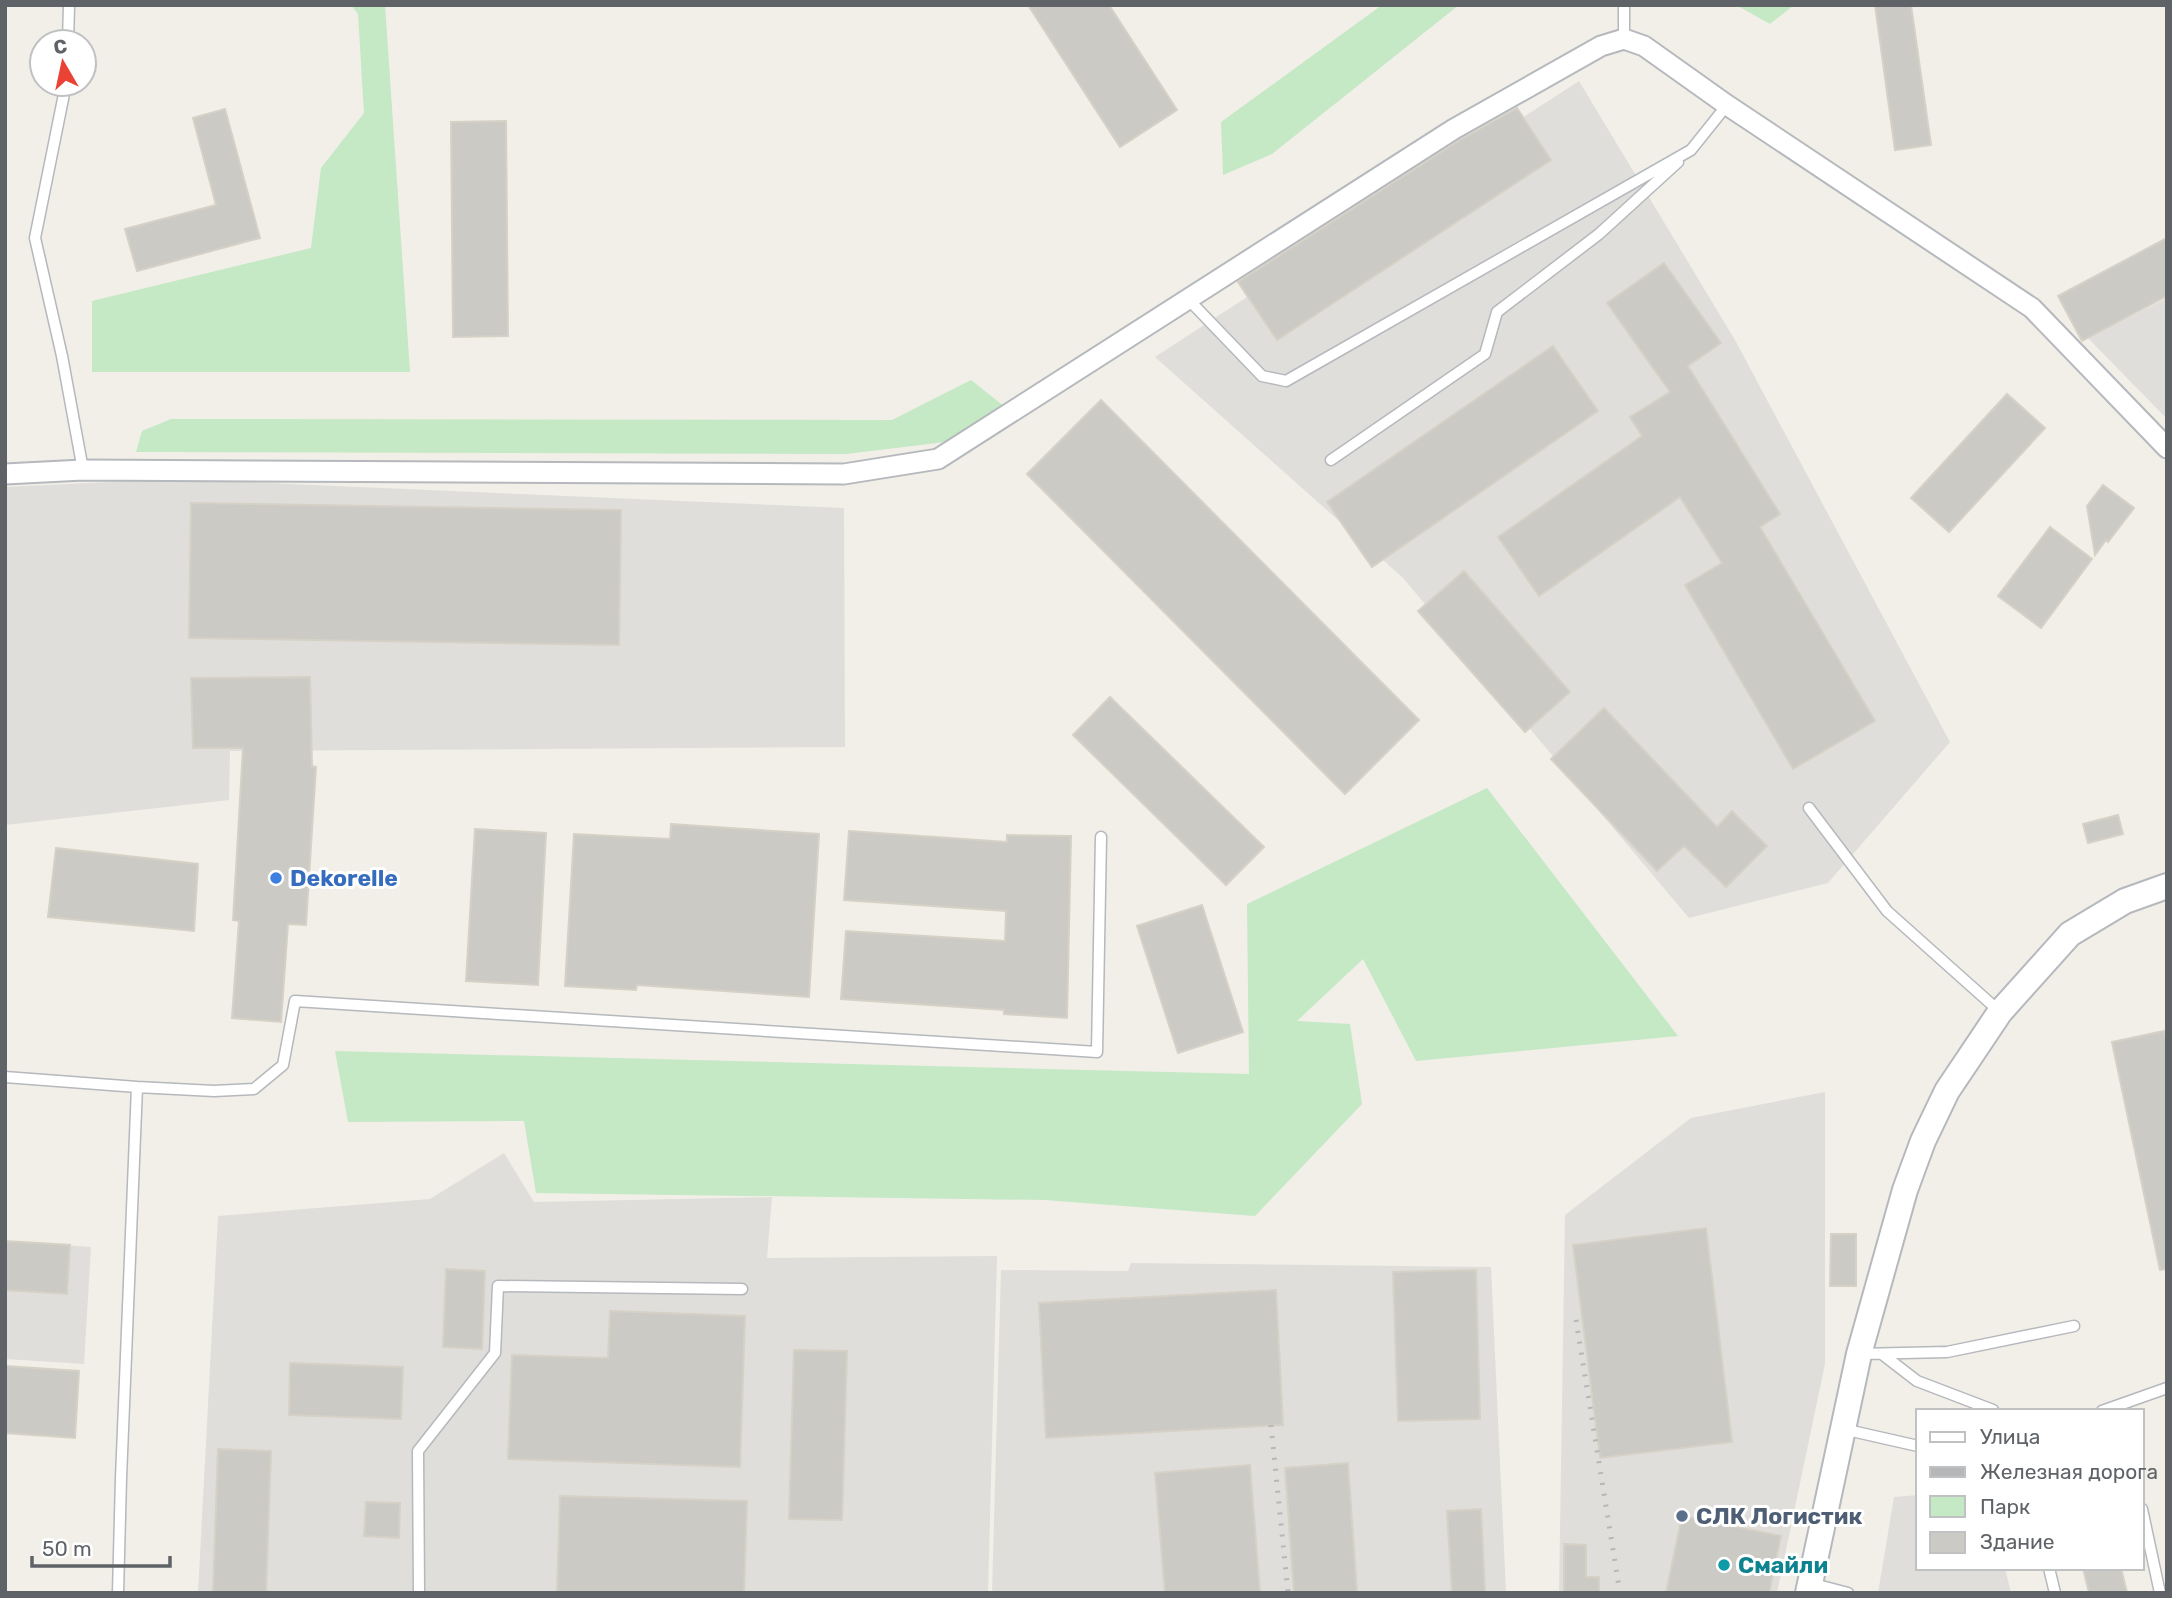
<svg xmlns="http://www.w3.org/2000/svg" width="2172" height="1598" viewBox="0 0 2172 1598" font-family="Rubik,sans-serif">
	<rect width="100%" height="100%" fill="#f1efe8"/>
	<!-- industrial -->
	<path fill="#e0deda" d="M1579 81 1735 340 1950 742 1828 883 1689 918 1403 578 1155 357Z
		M2167 298V419L2088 338Z
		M174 479 844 508 845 747 230 751 229 800 5 825V487Z
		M1825 1092V1364L1777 1593H1559L1565 1215 1691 1118Z
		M504 1153 534 1202 772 1197 767 1258 997 1256 988 1593H198L218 1216 430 1199Z
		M5 1241 91 1247 84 1364 5 1359Z
		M1131 1263 1491 1267 1506 1593H992L1001 1270 1128 1271Z
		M1918 1495V1568H2005L2011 1593H1878L1894 1497Z"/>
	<!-- green -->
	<path fill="#c5e8c5" d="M351 5H385L410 372H92V301L311 248 321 168 364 113 358 14Z
		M1382 5H1459L1272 154 1223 175 1221 122Z
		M1736 5H1794L1770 24Z
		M971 380 1005 407 945 442 846 454 136 452 142 431 171 419 892 420Z
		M1487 788 1678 1036 1416 1061 1363 959 1297 1021 1350 1024 1362 1104 1255 1216 1045 1200 536 1193 524 1121 348 1122 335 1051 1249 1074 1247 904Z"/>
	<!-- building -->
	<path fill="#cccac5" stroke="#d6d1c6" stroke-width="2" d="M1028 5H1109L1177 110 1120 147Z
		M1875 5H1911L1931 145 1895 150Z
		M1517 108 1551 160 1277 340 1238 282 1460 140Z
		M225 109 260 238 137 271 125 229 216 205 193 118Z
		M506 121 508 336 453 337 451 122Z
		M2167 238V296L2082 341 2058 296Z
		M1664 263 1721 343 1688 366 1780 514 1760 527 1875 721 1793 769 1685 585 1722 563 1680 497 1539 596 1498 537 1642 436 1630 417 1670 392 1607 303Z
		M1553 346 1598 411 1372 567 1327 502Z
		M2007 394 2045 428 1949 532 1911 498Z
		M1101 400 1419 720 1345 794 1027 474Z
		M2103 485 2134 508 2108 542 2106 540 2095 555 2087 506Z
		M191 503 621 510 619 645 189 638Z
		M2050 527 2092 559 2041 628 1998 596Z
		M1464 571 1570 692 1525 732 1418 611Z
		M310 677 312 766 316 767 306 925 288 924 281 1022 232 1018 239 921 233 920 243 748H193L191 678Z
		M1110 697 1264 847 1226 885 1073 735Z
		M1604 708 1717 827 1732 811 1767 846 1726 887 1684 846 1657 871 1551 759Z
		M2118 815 2123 834 2088 843 2083 824Z
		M671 824 819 834 809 997 637 985 636 990 565 986 574 834 670 839Z
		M475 829 546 833 538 985 466 981Z
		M849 831 1007 842V835L1071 836 1067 1018 1004 1014V1010L841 999 846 931 1005 941 1006 911 844 900Z
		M56 848 198 864 194 931 48 917Z
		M1202 905 1243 1032 1178 1053 1137 926Z
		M2164 1031 2167 1045V1269L2160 1270 2112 1042Z
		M1706 1228 1732 1442 1600 1458 1573 1245Z
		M1831 1234H1856V1286H1830Z
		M5 1241 70 1245 67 1294 5 1290Z
		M446 1269 485 1271 482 1349 443 1347Z
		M1476 1270 1480 1419 1398 1421 1393 1272Z
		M1276 1290 1283 1425 1046 1438 1039 1303Z
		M610 1311 745 1316 740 1467 508 1459 512 1355 608 1358Z
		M794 1350 847 1351 842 1520 789 1519Z
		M290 1363 403 1367 401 1419 289 1415Z
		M5 1366 79 1371 75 1438 5 1433Z
		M218 1449 271 1451 266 1593H213Z
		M1348 1463 1357 1593H1294L1285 1468Z
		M1250 1465 1260 1593H1165L1155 1473Z
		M560 1496 747 1501 744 1593H557Z
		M366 1502 400 1503 399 1538 364 1536Z
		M1481 1509 1485 1592 1452 1593 1447 1511Z
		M1682 1516 1781 1536 1769 1593H1666Z
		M1564 1544 1586 1545V1577H1599V1593H1564Z
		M2083 1568H2121L2127 1593H2089Z"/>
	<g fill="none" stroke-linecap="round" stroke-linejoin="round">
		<defs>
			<path id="service" d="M1624 5V39
				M68 42 69 5
				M66 84 35 238 62 356 83 470
				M1188 299 1262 376 1286 381 1691 150 1727 105
				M1331 460 1485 354 1497 312 1599 234 1678 162
				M1809 808 1887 911 1999 1011
				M5 1077 137 1087 121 1478 118 1593
				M137 1087 214 1091 254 1089 283 1065 295 1001 1097 1052 1101 837
				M1859 1354 1947 1352 2074 1326
				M1882 1354 1917 1381 1993 1410
				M2102 1411 2167 1388
				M1843 1429 1918 1446
				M2142 1509 2160 1593
				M2049 1568 2055 1593
				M1810 1583 1848 1593
				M419 1593 418 1451 495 1353 498 1286 742 1289"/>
			<path id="minor" d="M5 474 83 470 844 474 938 459 1454 129 1601 46 1624 39 1644 46 1727 105 2032 308 2167 448"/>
			<path id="tertiary" d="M1808 1593 1859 1354 1905 1190 1923 1141 1947 1091 2000 1012 2070 934 2125 901 2167 886"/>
		</defs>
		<!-- service casing -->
		<use href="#service" stroke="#b5b8bc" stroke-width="13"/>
		<!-- minor casing -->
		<use href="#minor" stroke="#b5b8bc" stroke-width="23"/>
		<!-- tertiary casing -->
		<use href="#tertiary" stroke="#b5b8bc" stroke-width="28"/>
		<!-- service -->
		<use href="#service" stroke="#fff" stroke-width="10"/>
		<!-- minor -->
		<use href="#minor" stroke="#fff" stroke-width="19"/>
		<!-- tertiary -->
		<use href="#tertiary" stroke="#fff" stroke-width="24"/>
		<!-- rail -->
		<path stroke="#b6b7b8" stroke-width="5" stroke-dasharray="2 9" stroke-linecap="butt" d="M1576 1320 1620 1593
			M1271 1425 1288 1593"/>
	</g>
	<!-- markers -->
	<circle fill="#3f7fe0" stroke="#fff" stroke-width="2.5" cx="276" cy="878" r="7"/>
	<circle fill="#5c6f8a" stroke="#fff" stroke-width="2.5" cx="1682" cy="1516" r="7"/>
	<circle fill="#0f9aa8" stroke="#fff" stroke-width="2.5" cx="1724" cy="1565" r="7"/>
	<g text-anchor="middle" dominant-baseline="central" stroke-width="6" stroke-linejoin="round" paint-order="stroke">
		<!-- shop labels -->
		<g font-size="23" font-weight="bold" fill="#366cbe" stroke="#fff" text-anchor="start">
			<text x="290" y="878">Dekorelle</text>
		</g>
		<!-- service labels -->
		<g font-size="23" font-weight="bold" fill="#4e5e75" stroke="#fff" text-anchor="start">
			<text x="1696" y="1516">СЛК Логистик</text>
		</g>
		<!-- culture labels -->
		<g font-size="23" font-weight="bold" fill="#0d838f" stroke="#fff" text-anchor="start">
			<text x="1738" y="1565">Смайли</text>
		</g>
	</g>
	<!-- border -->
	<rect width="2172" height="1598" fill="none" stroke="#5f6368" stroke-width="14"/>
	<!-- legend -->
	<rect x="1916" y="1409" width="228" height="161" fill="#ffffff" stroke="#bfc1c3" stroke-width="2"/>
	<rect x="1930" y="1432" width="35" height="10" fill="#ffffff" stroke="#bfc1c3" stroke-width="2"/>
	<text x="1980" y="1444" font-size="21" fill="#5f6368">Улица</text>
	<rect x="1930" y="1467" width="35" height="10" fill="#b6b7b8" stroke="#bfc1c3" stroke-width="2"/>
	<text x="1980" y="1479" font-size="21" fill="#5f6368">Железная дорога</text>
	<rect x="1930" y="1496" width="35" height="21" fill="#c5e8c5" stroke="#bfc1c3" stroke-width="2"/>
	<text x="1980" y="1514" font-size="21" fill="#5f6368">Парк</text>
	<rect x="1930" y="1532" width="35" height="21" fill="#cccac5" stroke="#bfc1c3" stroke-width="2"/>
	<text x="1980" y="1549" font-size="21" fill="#5f6368">Здание</text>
	<!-- north arrow -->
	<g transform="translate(63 63) rotate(351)"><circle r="33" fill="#ffffff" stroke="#bfc1c3" stroke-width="2"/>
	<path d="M0-5L12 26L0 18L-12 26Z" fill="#ea4335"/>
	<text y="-10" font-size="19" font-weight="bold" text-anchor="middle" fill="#5f6368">С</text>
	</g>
	<!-- scale -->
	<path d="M32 1556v10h138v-10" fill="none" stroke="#5f6368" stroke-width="3.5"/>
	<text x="42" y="1556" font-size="21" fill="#5f6368" stroke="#ffffff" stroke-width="5" paint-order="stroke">50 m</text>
</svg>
